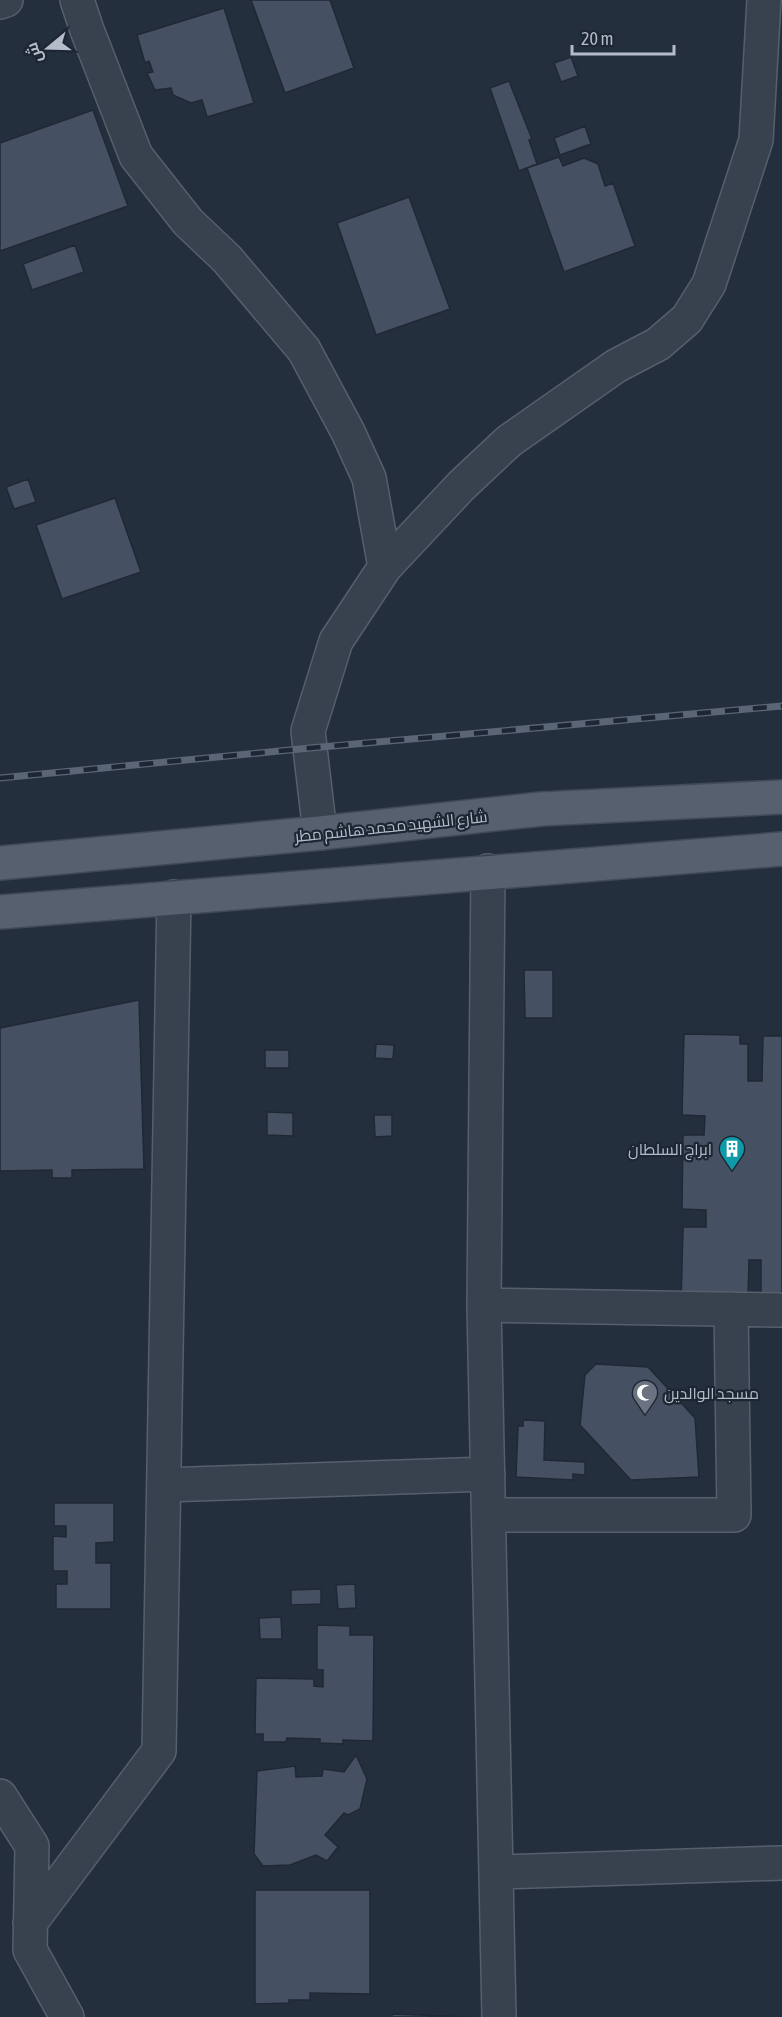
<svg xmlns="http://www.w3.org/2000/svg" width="782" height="2017" viewBox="0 0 782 2017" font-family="'Asap Condensed',Cairo,sans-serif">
	<rect width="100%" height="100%" fill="#242f3e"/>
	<!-- building -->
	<path fill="#455162" stroke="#1f2835" stroke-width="1.5" d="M251 0H330L354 68 285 93Z
		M224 8 254 103 207 117 202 100 191 103 173 95 171 88 155 90 147 73 153 72 149 61 145 63 137 35Z
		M571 57 578 76 561 82 554 63Z
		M509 81 532 139 529 140 537 164 519 171 490 88Z
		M93 110 128 206 0 251V143Z
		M585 126 591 144 560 155 554 138Z
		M559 157 563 166 584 158 598 164 605 186 613 183 635 246 564 272 527 168Z
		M409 197 450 309 376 335 337 223Z
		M75 245 84 272 32 290 23 264Z
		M28 479 36 502 14 509 6 487Z
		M115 498 141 572 62 599 36 525Z
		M524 970H553V1018H525Z
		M139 1000 144 1169 72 1170V1178H52V1170L0 1171V1028Z
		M684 1034 740 1035V1044H748V1081H762L763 1036H782V1308L761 1300V1260H749L748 1299 681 1304 683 1227H706V1210L682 1209 683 1135H704L705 1116 682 1115Z
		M376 1044 394 1045 393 1059 375 1058Z
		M265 1050H289V1068H265Z
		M267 1112 293 1113V1136L267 1135Z
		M374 1115H392V1136L375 1137Z
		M596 1364 648 1367 695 1418 699 1477 631 1480 580 1425 585 1375Z
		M523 1420 545 1421 544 1460 585 1462V1475L573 1474V1480L516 1477 518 1426H523Z
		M54 1503H114V1542L96 1543V1563H111V1609H56V1584H67V1571H53V1536L66 1537V1526H54Z
		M355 1584 356 1608 338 1609 336 1585Z
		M321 1589V1604L291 1605V1590Z
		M281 1617 282 1639H260L259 1618Z
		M317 1625 350 1626V1635H374L373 1741 343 1740V1744L320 1743V1739L287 1738 286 1742H263V1734H255L256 1678 314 1679V1686L323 1687V1670H317Z
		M356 1755 367 1779 360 1809 348 1815 344 1813 325 1835 338 1847 327 1861 316 1855 290 1865 263 1866 254 1854 257 1771 295 1766 296 1777 322 1776 323 1769 344 1772Z
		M255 1890H370V1994L310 1993V2000H289V2003L255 2004Z
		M392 2014 471 2017H392Z"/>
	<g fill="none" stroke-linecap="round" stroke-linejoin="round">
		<defs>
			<path id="street" d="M77 0 87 30 136 156 188 222 227 259 304 350 348 432 369 478 385 567
				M0 2 6 0
				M320 833 308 731 336 641 385 567 461 486 509 441 616 366 658 344 687 319 709 284 756 140 764 0
				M488 871 484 1305 499 2017
				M484 1305 782 1310
				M164 1485 488 1474
				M489 1515H734L731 1309
				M0 1796 32 1846 30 1950 67 2017
				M497 1872 782 1863
				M30 1923 159 1751 174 897"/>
			<path id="primary" d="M0 863 320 833 541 809 782 797
				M0 912 782 849"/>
		</defs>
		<!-- street casing -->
		<use href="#street" stroke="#565f6c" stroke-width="36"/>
		<!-- primary casing -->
		<use href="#primary" stroke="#414a57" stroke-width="36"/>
		<!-- street -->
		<use href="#street" stroke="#38414e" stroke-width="33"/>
		<!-- primary -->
		<use href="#primary" stroke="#56606e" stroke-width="33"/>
		<defs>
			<path id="rail" d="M0 778 310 748 782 706"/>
		</defs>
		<!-- rail casing -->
		<use href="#rail" stroke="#5a6575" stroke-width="7"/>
		<!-- rail -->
		<use href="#rail" stroke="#1d2633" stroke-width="4.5" stroke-dasharray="14" stroke-linecap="butt"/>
	</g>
	<!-- icons -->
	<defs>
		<symbol id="building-pin" viewBox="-11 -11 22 30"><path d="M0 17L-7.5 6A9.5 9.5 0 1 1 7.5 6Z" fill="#0f9aa8" stroke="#1d2633"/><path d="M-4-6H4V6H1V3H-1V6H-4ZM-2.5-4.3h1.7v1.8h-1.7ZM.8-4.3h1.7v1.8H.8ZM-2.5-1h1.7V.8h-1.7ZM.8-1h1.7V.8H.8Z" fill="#fff"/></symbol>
		<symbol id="mosque-pin" viewBox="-11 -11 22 30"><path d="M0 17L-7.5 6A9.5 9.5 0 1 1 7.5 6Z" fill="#6b7280" stroke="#1d2633"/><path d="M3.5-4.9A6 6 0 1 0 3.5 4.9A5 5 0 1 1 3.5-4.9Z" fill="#fff"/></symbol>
	</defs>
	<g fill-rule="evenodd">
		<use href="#building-pin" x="717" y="1134" width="30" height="40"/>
		<use href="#mosque-pin" x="630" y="1378" width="30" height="40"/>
	</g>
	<g text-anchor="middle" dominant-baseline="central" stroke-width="4.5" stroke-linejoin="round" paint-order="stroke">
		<!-- street labels -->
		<g font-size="16" fill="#b4bcc9" stroke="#1d2633">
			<text transform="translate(391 826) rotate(-6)">شارع الشهيد محمد هاشم مطر</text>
		</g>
		<!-- poi labels -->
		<g font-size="16" fill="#b4bcc9" stroke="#1d2633" text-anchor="end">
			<text x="712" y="1149">ابراج السلطان</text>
			<text x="664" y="1393" text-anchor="start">مسجد الوالدين</text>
		</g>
	</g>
	<!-- north arrow -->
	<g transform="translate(48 48) rotate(251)" stroke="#1d2633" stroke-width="4.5" paint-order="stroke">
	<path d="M0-4.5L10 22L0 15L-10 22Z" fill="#b4bcc9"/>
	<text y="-9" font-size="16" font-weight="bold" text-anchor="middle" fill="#b4bcc9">ش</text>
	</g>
	<!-- scale -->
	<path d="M572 45v9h102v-9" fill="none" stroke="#b4bcc9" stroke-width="3"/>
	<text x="581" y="45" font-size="18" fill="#b4bcc9" stroke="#1d2633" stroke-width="4.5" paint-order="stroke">20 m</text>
</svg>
